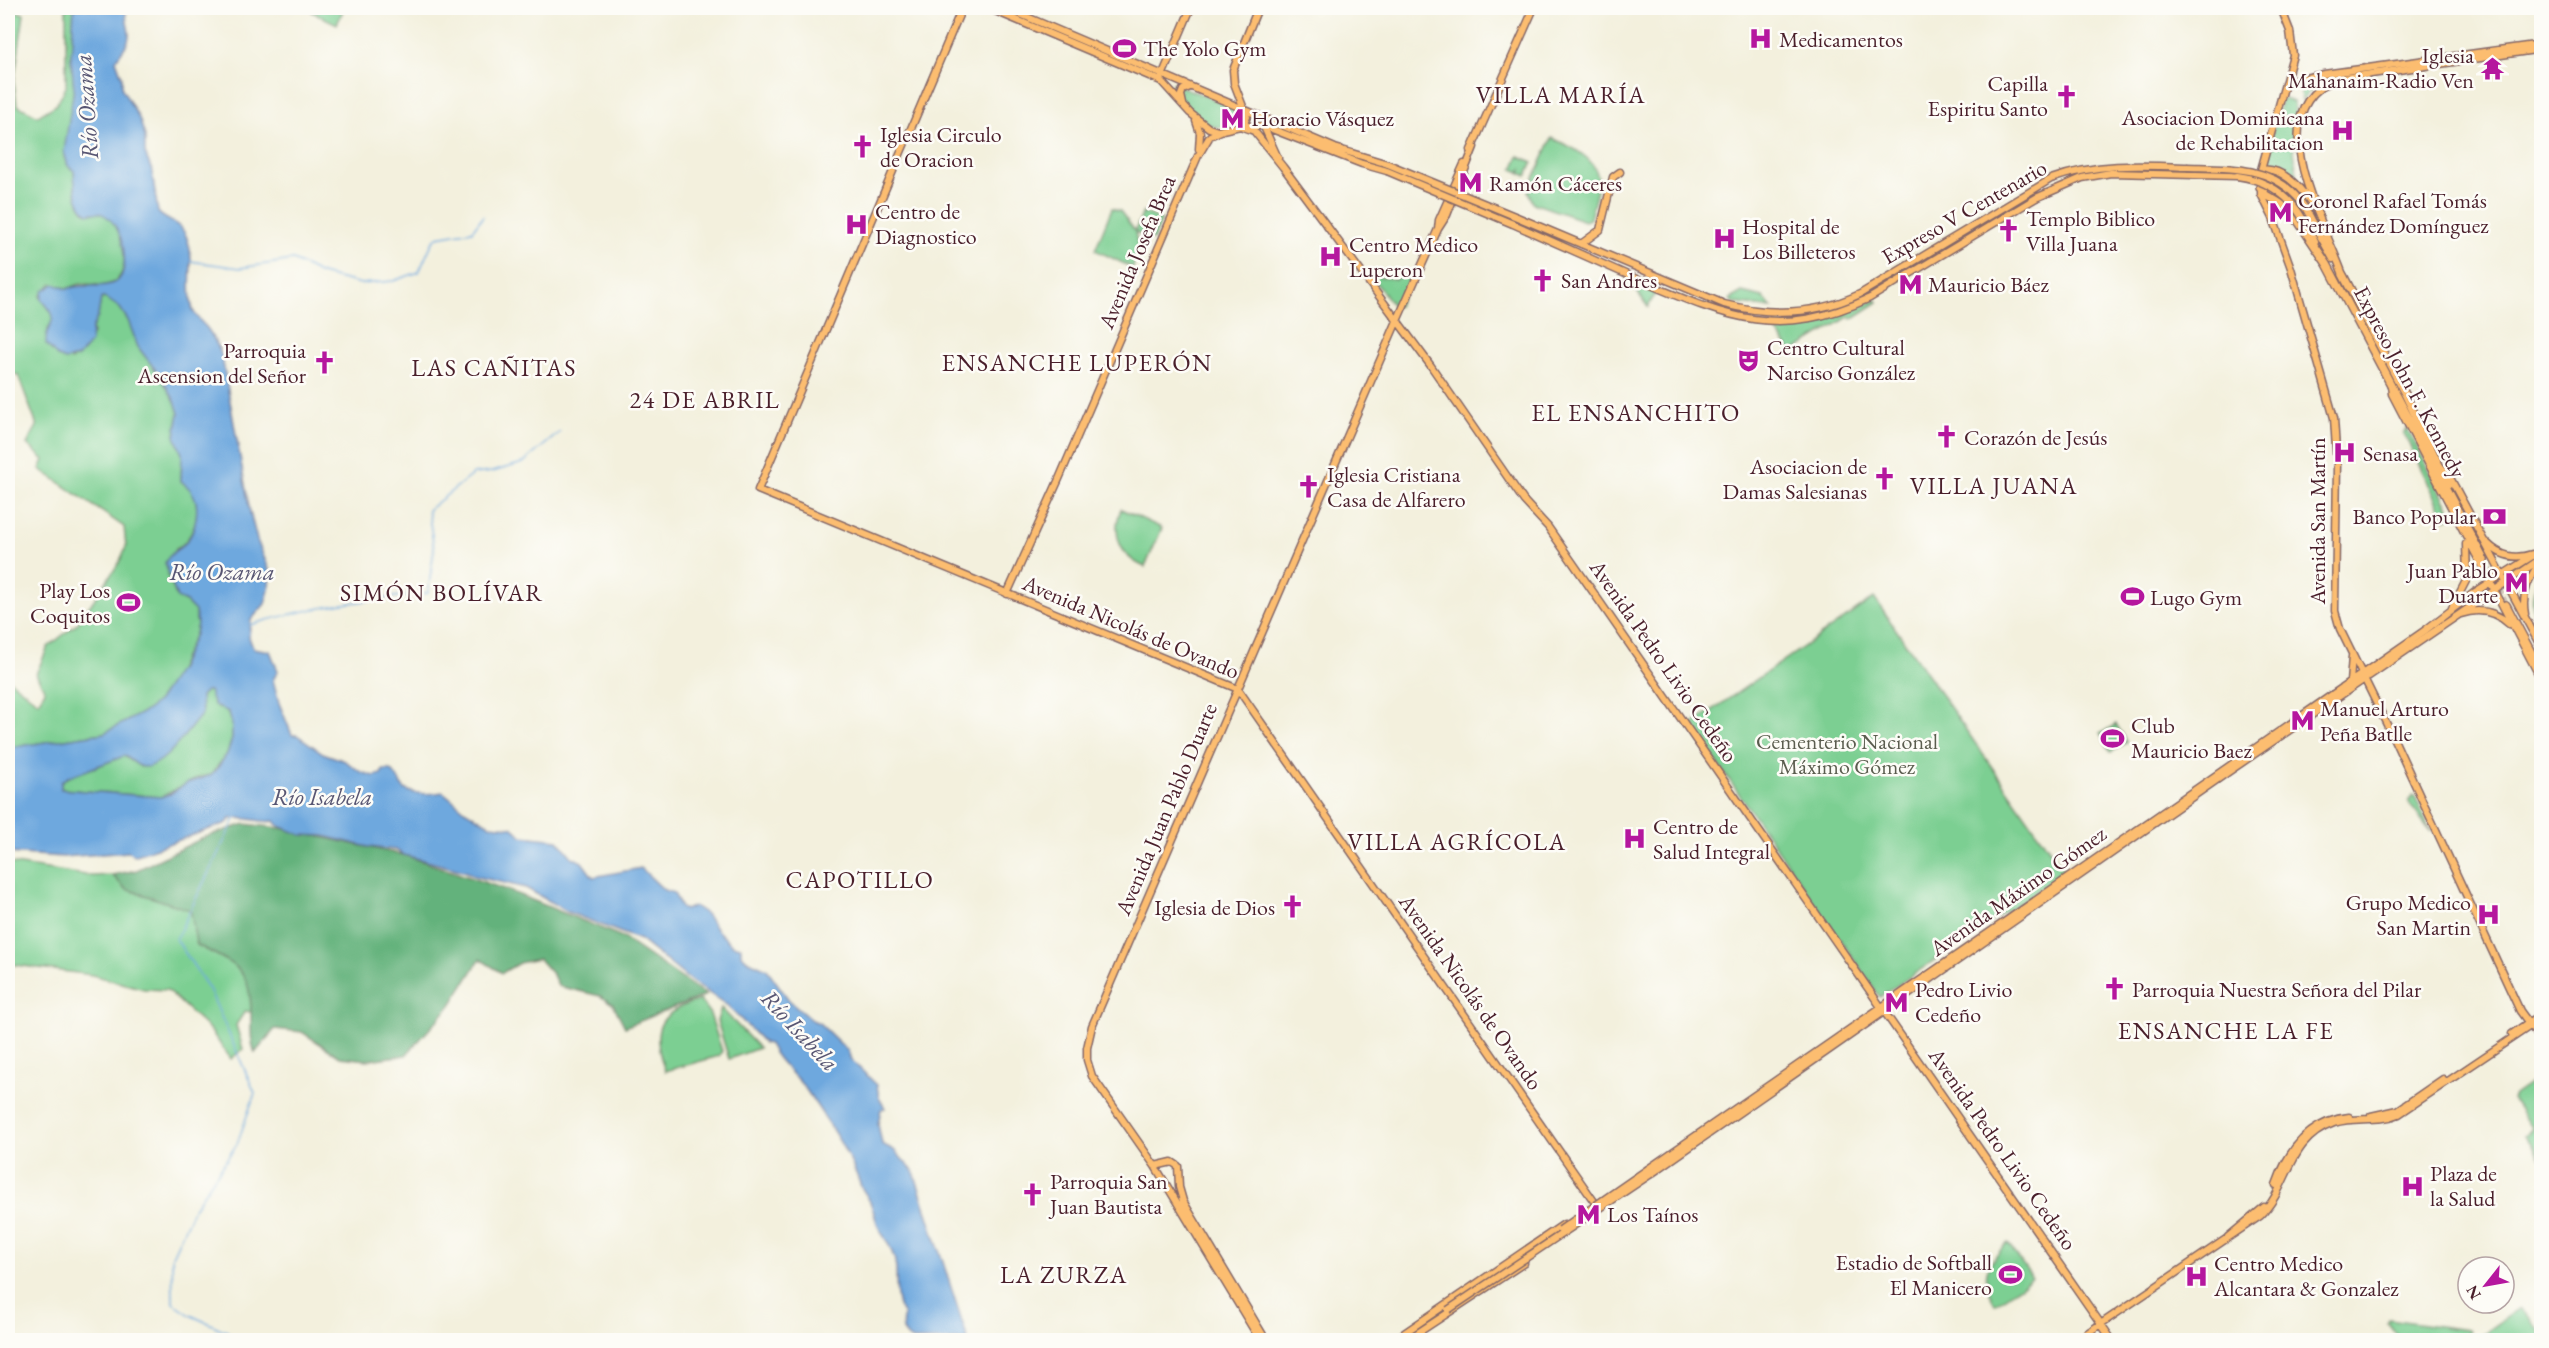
<svg xmlns="http://www.w3.org/2000/svg" width="2549" height="1348" viewBox="0 0 2549 1348" font-family="'EB Garamond',serif">
	<rect width="100%" height="100%" fill="#fdfcf7"/>
	<filter id="ink" filterUnits="userSpaceOnUse"><feTurbulence type="fractalNoise" baseFrequency=".0167" numOctaves="2"/><feDisplacementMap in="SourceGraphic" scale="12" xChannelSelector="R" yChannelSelector="G"/><feConvolveMatrix kernelMatrix="1 2 1 2 8 2 1 2 1" color-interpolation-filters="sRGB"/></filter>
	<filter id="wash" filterUnits="userSpaceOnUse"><feTurbulence type="fractalNoise" baseFrequency=".008" numOctaves="4" result="noise"/><feDisplacementMap in="SourceGraphic" scale="24" xChannelSelector="R" yChannelSelector="G"/><feGaussianBlur stdDeviation="1.35" result="paint"/><feColorMatrix in="noise" values="0 0 0 0 0 0 0 0 0 0 0 0 0 0 0 0 0 1.4 0 .05"/><feComposite in="paint" operator="in"/></filter>
	<g filter="url(#wash)">
		<rect width="100%" height="100%" fill="#f3f0dd"/>
		<!-- green -->
		<path fill="#7bcf92" stroke="#62775e" stroke-width="1.5" d="M8 8 24 14 14 83 17 105 38 116 56 105 66 87V8H74L71 58 74 88 65 157 68 166 74 171C75 186 75 202 86 213 94 213 101 210 108 216 122 227 133 272 114 282 104 288 93 283 82 284 77 284 74 287 69 288 65 289 57 285 52 284L40 296 54 316 53 322 48 329 58 357 72 360 93 334 92 328 98 316 101 298 111 300 120 308 128 320 138 347 161 377 175 401 179 413 175 435 182 454 181 481C186 485 192 489 194 495 202 513 193 540 176 549L168 575 177 598 186 602 195 611 197 624 195 634 176 675 158 701 148 710 104 733 8 748V679L38 702 45 691 36 674 48 647 78 623 119 563 126 547 124 527 40 469 44 460 27 444 37 426 18 375 8 373V272L10 256 8 232Z
			M314 8H344L337 24 312 12Z
			M2374 67 2375 71C2347 76 2319 75 2302 101L2299 90 2292 83Z
			M1172 83 1242 110 1244 116 1241 122C1234 124 1225 128 1217 127 1197 126 1181 101 1171 87Z
			M2284 99 2294 102 2295 110 2293 144 2298 180 2276 167 2263 164 2281 101Z
			M1552 138C1570 146 1598 158 1598 181 1598 193 1592 207 1590 219L1585 221 1533 203 1528 191Z
			M1519 156 1533 162 1527 176 1520 173 1522 168 1520 172 1513 169Z
			M1112 208 1120 211 1135 231 1143 212 1162 220 1153 240 1135 232 1138 246 1133 268 1095 250Z
			M1413 271 1398 306 1394 307 1370 275 1395 279Z
			M1626 276 1657 290 1648 307Z
			M1742 292 1763 297 1772 308 1733 303 1730 299Z
			M1876 299 1878 302 1852 319 1850 316 1792 352 1772 325C1813 326 1840 317 1876 299Z
			M2407 428 2453 515 2446 519 2404 434Z
			M1121 509 1162 528 1145 567C1120 557 1111 534 1121 509Z
			M2541 572V634C2530 612 2530 594 2541 572Z
			M1874 598 2065 872 1880 997 1691 725Z
			M206 691H209L218 708H226L232 725V739L227 754 211 775 200 777 161 797 61 789V781L66 778 124 756 141 767 191 726 202 714 201 696Z
			M2116 724 2127 742 2111 752 2100 734Z
			M2413 795 2415 796 2431 832 2408 802Z
			M8 863 92 876 112 875 126 889 191 910C194 922 193 933 197 945L237 966 250 987 251 1012 245 1011 236 1025 243 1049 231 1059 210 1030 167 990 144 989 92 975 8 964Z
			M700 1000 710 1014 722 1051 719 1056 665 1071C650 1030 657 1012 700 1000Z
			M721 1008 759 1048 729 1059 717 1021Z
			M2541 1076V1158L2525 1135 2532 1129 2512 1099 2514 1095Z
			M2008 1243 2032 1278 1995 1304C1979 1278 1986 1262 2008 1243Z
			M2519 1308 2541 1331V1340H2474Z
			M2389 1319 2467 1330 2469 1332 2458 1340H2401L2388 1323Z"/>
		<!-- forest -->
		<path fill="#64b27c" stroke="#576854" stroke-width="1.5" d="M245 824 280 828 404 855 510 891 620 936 706 995 625 1027 613 1004 600 996 558 986 553 975 539 959 519 963 502 973 480 959 451 1005 406 1055 368 1060 340 1057 302 1032 275 1029 255 1053C250 1040 251 1030 251 1016 252 968 236 965 197 945 193 933 194 922 190 910L126 889 112 875 137 870 205 837Z"/>
		<!-- water -->
		<path fill="#6ea8de" stroke="#5c6484" stroke-width="1.5" fill-rule="evenodd" d="M74 8H126C125 19 128 23 129 33 130 44 121 51 116 60L122 77V89L139 118 145 136V153L152 171 158 212C165 221 178 221 184 232 198 256 185 285 193 310 196 318 202 322 207 328 214 337 218 346 222 357L250 512 257 540 270 572 269 590 265 604 251 620 250 626 249 637 253 648 270 651 278 671 273 680 279 703 292 735H297L323 753 345 761 361 772 374 776 381 774 383 770H391C398 776 398 780 402 786 408 796 433 794 443 792L466 811 490 825 512 827 522 836 558 840 572 857 582 862 593 877 641 868 664 890 674 893 681 908 685 910 694 906 706 914 717 930 732 945 741 947V954L747 960 767 969 789 1000 812 1020 819 1023 848 1051 851 1060 877 1085 879 1098 885 1108 881 1109 878 1124 882 1144 894 1150 914 1172 968 1340H912C902 1335 901 1325 904 1315 894 1303 897 1283 896 1268 895 1253 887 1242 880 1230 875 1221 874 1209 869 1200 867 1195 862 1190 860 1184 850 1154 827 1121 809 1094 797 1075 778 1064 769 1044L764 1043 728 1006 691 981 640 940 568 912 526 888 474 876 467 872 404 855 396 850 368 847 324 836 301 835 277 825 274 821C258 824 246 815 230 819L227 823 134 856 129 852 63 857 8 853V748L104 733 148 710 158 701 180 668 195 634 197 624 195 611 186 602 177 598 165 563C170 552 179 550 186 542 195 533 200 508 194 496 192 490 186 485 181 481L182 454 175 436 179 413 175 401 161 377 138 347 128 320 120 308 104 297 101 298 98 316 92 328 91 342 78 357 65 360 58 357 46 344C45 317 65 325 41 299L43 291 54 284 67 289C83 282 104 290 117 281 134 268 120 203 88 214 75 203 75 187 74 171L68 166 64 152 74 88 71 58ZM206 691H209L214 705 229 712 232 725V739L227 754 216 770 211 775 187 783 170 794 161 797 147 796 61 789V782L66 778 124 756C131 758 136 767 144 767 164 768 189 728 202 714L201 696Z"/>
		<g fill="none" stroke-linecap="round" stroke-linejoin="round">
			<!-- stream -->
			<path stroke="#6ea8de" stroke-width="1.5" d="M190 261 240 268 293 260 321 274 361 284 393 281 419 272 432 243 437 237 472 231 483 216
				M250 625C308 607 368 600 428 593L434 549 428 510 473 474 492 472 523 463 560 432
				M233 1340 228 1332 190 1315 173 1303 172 1256 194 1208 237 1144 255 1093 209 989 176 939 237 815"/>
		</g>
	</g>
	<g filter="url(#ink)">
		<g fill="none" stroke-linecap="round" stroke-linejoin="round">
			<!-- highway-tunnel -->
			<path stroke="#d1c6b9" stroke-width="7" stroke-dasharray="7 3.5" stroke-linecap="butt" d="M2484 560 2506 605"/>
			<defs>
				<path id="major" d="M962 8 758 490 1238 689 1598 1207
					M988 8 1161 81 1190 113 1209 128 1218 131 1240 126H1264L1362 164 1387 171
					M1006 8 1335 148 1388 164
					M1258 8 1233 70 1234 83 1247 117 1244 123 1240 126 1254 131 1283 167 1431 366 1524 501 1548 527 2112 1340
					M2281 8 2290 31 2293 55 2261 170V194L2273 218 2291 268 2334 418 2337 465 2335 611 2340 629 2392 735 2520 1011 2542 1041
					M1162 76 1191 8
					M2286 85 2295 80 2324 74 2542 44
					M1183 104 1181 95 1183 90 1190 87
					M1196 121 1200 133 1199 149
					M1264 127 1278 158
					M1471 150 1534 8
					M2261 170C2281 166 2300 187 2310 202
					M1517 217 1724 304C1770 316 1816 315 1860 294L2051 179C2097 163 2138 165 2187 167
					M2304 221 2315 241
					M1513 224C1555 243 1597 261 1639 280 1726 317 1779 341 1870 298L2036 198 2082 178 2111 173 2237 176
					M1438 229 1439 220 1464 164
					M2318 232 2333 259
					M1581 244 1600 230 1613 177 1620 172
					M2343 275C2325 223 2256 109 2337 79L2542 49
					M2391 385 2392 394 2542 681
					M2441 467 2448 474 2542 649
					M2487 543C2500 556 2514 560 2532 554
					M1007 594 1059 479 1198 156 1210 136 1223 130
					M2452 608 2467 579 2466 544
					M2461 614C2479 608 2495 611 2509 624
					M2525 614C2521 593 2529 577 2542 560
					M2350 682 2352 656
					M2512 1034 2542 1013
					M2371 1116 2398 1110 2443 1079
					M1155 1166 1172 1162 1178 1166 1179 1187 1183 1201 1266 1340
					M1648 1169 2424 631 2475 592 2542 550
					M1651 1174 2231 770 2542 558
					M2276 1185C2288 1150 2310 1121 2349 1117
					M2228 1237 2264 1207
					M1260 1340 1155 1166 1092 1076 1087 1060V1048L1092 1026 1397 321 1438 229 1447 215 1474 147
					M1394 1340 1564 1224
					M1407 1340 1524 1263
					M2077 1340 2260 1216C2291 1186 2286 1140 2334 1123 2356 1116 2378 1123 2399 1114L2542 1018"/>
				<path id="highway" d="M2260 187 2266 195 2290 209 2327 264 2484 560
					M2343 275 2406 396 2448 484
					M2506 605 2542 673"/>
			</defs>
			<!-- major casing -->
			<use href="#major" stroke="#856869" stroke-width="9"/>
			<!-- highway casing -->
			<use href="#highway" stroke="#856869" stroke-width="10"/>
			<!-- major -->
			<use href="#major" stroke="#fcbd6f" stroke-width="6"/>
			<!-- highway -->
			<use href="#highway" stroke="#fcbd6f" stroke-width="7"/>
			<defs>
				<path id="major-bridge" d="M1388 164 1517 217
					M2187 167C2225 168 2268 165 2296 196 2306 206 2312 220 2318 232
					M1387 171 1513 224
					M2237 176C2267 180 2289 194 2304 221
					M1560 1230 1648 1169
					M1448 1310 1651 1174"/>
			</defs>
			<!-- major-bridge casing -->
			<use href="#major-bridge" stroke="#856869" stroke-width="9" stroke-linecap="butt"/>
			<!-- major-bridge -->
			<use href="#major-bridge" stroke="#fcbd6f" stroke-width="6"/>
		</g>
	</g>
	<!-- icons -->
	<defs>
		<symbol id="hospital-bare" viewBox="-9 -9 18 18"><path d="M-5-5h3v3.5h4V-5h3V5h-3V1.5h-4V5h-3Z" fill="#b5179e" stroke="#fdfcf7" stroke-width="2.5" paint-order="stroke"/></symbol>
		<symbol id="stadium-bare" viewBox="-9 -9 18 18"><path d="M0-5a6.5 5 0 1 0 0 10a6.5 5 0 1 0 0-10ZM-3.5-1.8h7v3.6h-7Z" fill="#b5179e" stroke="#fdfcf7" stroke-width="2.5" paint-order="stroke"/></symbol>
		<symbol id="temple-bare" viewBox="-9 -9 18 18"><path d="M0-6L5-2H3V0L6.5 2.5H4V6H1.5V3h-3V6H-4V2.5H-6.5L-3 0V-2H-5Z" fill="#b5179e" stroke="#fdfcf7" stroke-width="2.5" paint-order="stroke"/></symbol>
		<symbol id="church-bare" viewBox="-9 -9 18 18"><path d="M-1.2-6h2.4v3.5h3.3v2.4h-3.3V6h-2.4V-.1h-3.3v-2.4h3.3Z" fill="#b5179e" stroke="#fdfcf7" stroke-width="2.5" paint-order="stroke"/></symbol>
		<symbol id="metro-bare" viewBox="-9 -9 18 18"><path d="M-5.5 5V-5H-3L0 0L3-5H5.5V5H3V-.5L0 4L-3-.5V5Z" fill="#b5179e" stroke="#fdfcf7" stroke-width="2.5" paint-order="stroke"/></symbol>
		<symbol id="theatre-bare" viewBox="-9 -9 18 18"><path d="M-5-5.5Q0-4 5-5.5V0Q5 5 0 6Q-5 5-5 0ZM-3.3-2.5H-1v1.5H-3.3ZM1-2.5H3.3v1.5H1ZM-2.8 1Q0 5.5 2.8 1Z" fill="#b5179e" stroke="#fdfcf7" stroke-width="2.5" paint-order="stroke"/></symbol>
		<symbol id="bank-bare" viewBox="-9 -9 18 18"><path d="M-6-4H6V4H-6ZM0-2.3a2.3 2.3 0 1 0 0 4.6a2.3 2.3 0 1 0 0-4.6Z" fill="#b5179e" stroke="#fdfcf7" stroke-width="2.5" paint-order="stroke"/></symbol>
	</defs>
	<g fill-rule="evenodd">
		<use href="#hospital-bare" x="1744" y="22" width="33" height="33"/>
		<use href="#stadium-bare" x="1108" y="32" width="33" height="33"/>
		<use href="#temple-bare" x="2476" y="52" width="33" height="33"/>
		<use href="#church-bare" x="2050" y="80" width="33" height="33"/>
		<use href="#metro-bare" x="1216" y="102" width="33" height="33"/>
		<use href="#hospital-bare" x="2326" y="114" width="33" height="33"/>
		<use href="#church-bare" x="846" y="130" width="33" height="33"/>
		<use href="#metro-bare" x="1454" y="166" width="33" height="33"/>
		<use href="#metro-bare" x="2264" y="196" width="33" height="33"/>
		<use href="#hospital-bare" x="840" y="208" width="33" height="33"/>
		<use href="#church-bare" x="1992" y="214" width="33" height="33"/>
		<use href="#hospital-bare" x="1708" y="222" width="33" height="33"/>
		<use href="#hospital-bare" x="1314" y="240" width="33" height="33"/>
		<use href="#church-bare" x="1526" y="264" width="33" height="33"/>
		<use href="#metro-bare" x="1894" y="268" width="33" height="33"/>
		<use href="#theatre-bare" x="1732" y="344" width="33" height="33"/>
		<use href="#church-bare" x="308" y="346" width="33" height="33"/>
		<use href="#church-bare" x="1930" y="420" width="33" height="33"/>
		<use href="#hospital-bare" x="2328" y="436" width="33" height="33"/>
		<use href="#church-bare" x="1868" y="462" width="33" height="33"/>
		<use href="#church-bare" x="1292" y="470" width="33" height="33"/>
		<use href="#bank-bare" x="2478" y="500" width="33" height="33"/>
		<use href="#metro-bare" x="2500" y="566" width="33" height="33"/>
		<use href="#stadium-bare" x="2116" y="580" width="33" height="33"/>
		<use href="#stadium-bare" x="112" y="586" width="33" height="33"/>
		<use href="#metro-bare" x="2286" y="704" width="33" height="33"/>
		<use href="#stadium-bare" x="2096" y="722" width="33" height="33"/>
		<use href="#hospital-bare" x="1618" y="822" width="33" height="33"/>
		<use href="#church-bare" x="1276" y="890" width="33" height="33"/>
		<use href="#hospital-bare" x="2472" y="898" width="33" height="33"/>
		<use href="#church-bare" x="2098" y="972" width="33" height="33"/>
		<use href="#metro-bare" x="1880" y="986" width="33" height="33"/>
		<use href="#hospital-bare" x="2396" y="1170" width="33" height="33"/>
		<use href="#church-bare" x="1016" y="1178" width="33" height="33"/>
		<use href="#metro-bare" x="1572" y="1198" width="33" height="33"/>
		<use href="#stadium-bare" x="1994" y="1258" width="33" height="33"/>
		<use href="#hospital-bare" x="2180" y="1260" width="33" height="33"/>
	</g>
	<g text-anchor="middle" dominant-baseline="central" stroke-width="5" stroke-linejoin="round" paint-order="stroke">
		<!-- poi labels -->
		<g font-size="22" fill="#4a1f2b" stroke="#fdfcf7" text-anchor="start">
			<text x="1779" y="39">Medicamentos</text>
			<text x="1143" y="48">The Yolo Gym</text>
			<text x="2474" y="55" text-anchor="end">Iglesia<tspan x="2474" dy="25">Mahanaim-Radio Ven</tspan></text>
			<text x="2048" y="83" text-anchor="end">Capilla<tspan x="2048" dy="25">Espiritu Santo</tspan></text>
			<text x="2324" y="117" text-anchor="end">Asociacion Dominicana<tspan x="2324" dy="25">de Rehabilitacion</tspan></text>
			<text x="1251" y="118">Horacio Vásquez</text>
			<text x="880" y="134">Iglesia Circulo<tspan x="880" dy="25">de Oracion</tspan></text>
			<text x="1489" y="183">Ramón Cáceres</text>
			<text x="2298" y="200">Coronel Rafael Tomás<tspan x="2298" dy="25">Fernández Domínguez</tspan></text>
			<text x="875" y="211">Centro de<tspan x="875" dy="25">Diagnostico</tspan></text>
			<text x="2026" y="218">Templo Biblico<tspan x="2026" dy="25">Villa Juana</tspan></text>
			<text x="1742" y="226">Hospital de<tspan x="1742" dy="25">Los Billeteros</tspan></text>
			<text x="1349" y="244">Centro Medico<tspan x="1349" dy="25">Luperon</tspan></text>
			<text x="1561" y="280">San Andres</text>
			<text x="1928" y="284">Mauricio Báez</text>
			<text x="1767" y="347">Centro Cultural<tspan x="1767" dy="25">Narciso González</tspan></text>
			<text x="306" y="350" text-anchor="end">Parroquia<tspan x="306" dy="25">Ascension del Señor</tspan></text>
			<text x="1964" y="437">Corazón de Jesús</text>
			<text x="2363" y="453">Senasa</text>
			<text x="1867" y="466" text-anchor="end">Asociacion de<tspan x="1867" dy="25">Damas Salesianas</tspan></text>
			<text x="1327" y="474">Iglesia Cristiana<tspan x="1327" dy="25">Casa de Alfarero</tspan></text>
			<text x="2476" y="516" text-anchor="end">Banco Popular</text>
			<text x="2498" y="570" text-anchor="end">Juan Pablo<tspan x="2498" dy="25">Duarte</tspan></text>
			<text x="110" y="590" text-anchor="end">Play Los<tspan x="110" dy="25">Coquitos</tspan></text>
			<text x="2150" y="597">Lugo Gym</text>
			<text x="2320" y="708">Manuel Arturo<tspan x="2320" dy="25">Peña Batlle</tspan></text>
			<text x="2131" y="725">Club<tspan x="2131" dy="25">Mauricio Baez</tspan></text>
			<text x="1653" y="826">Centro de<tspan x="1653" dy="25">Salud Integral</tspan></text>
			<text x="2471" y="902" text-anchor="end">Grupo Medico<tspan x="2471" dy="25">San Martin</tspan></text>
			<text x="1275" y="907" text-anchor="end">Iglesia de Dios</text>
			<text x="1915" y="989">Pedro Livio<tspan x="1915" dy="25">Cedeño</tspan></text>
			<text x="2132" y="989">Parroquia Nuestra Señora del Pilar</text>
			<text x="2430" y="1173">Plaza de<tspan x="2430" dy="25">la Salud</tspan></text>
			<text x="1050" y="1181">Parroquia San<tspan x="1050" dy="25">Juan Bautista</tspan></text>
			<text x="1607" y="1214">Los Taínos</text>
			<text x="1992" y="1262" text-anchor="end">Estadio de Softball<tspan x="1992" dy="25">El Manicero</tspan></text>
			<text x="2214" y="1263">Centro Medico<tspan x="2214" dy="25">Alcantara &amp; Gonzalez</tspan></text>
		</g>
		<!-- street labels -->
		<g font-size="22" fill="#4a1f2b" stroke="#fdfcf7">
			<text transform="translate(1964 212) rotate(-30)">Expreso V Centenario</text>
			<text transform="translate(1137 252) rotate(-67)">Avenida Josefa Brea</text>
			<text transform="translate(2410 382) rotate(62)">Expreso John F. Kennedy</text>
			<text transform="translate(2317 521) rotate(-90)">Avenida San Martín</text>
			<text transform="translate(1131 627) rotate(23)">Avenida Nicolás de Ovando</text>
			<text transform="translate(1664 661) rotate(55)">Avenida Pedro Livio Cedeño</text>
			<text transform="translate(1166 809) rotate(-67)">Avenida Juan Pablo Duarte</text>
			<text transform="translate(2018 891) rotate(-35)">Avenida Máximo Gómez</text>
			<text transform="translate(1471 992) rotate(55)">Avenida Nicolás de Ovando</text>
			<text transform="translate(2003 1149) rotate(55)">Avenida Pedro Livio Cedeño</text>
		</g>
		<!-- park labels -->
		<g font-size="22" fill="#5b5d4f" stroke="#fdfcf7">
			<text x="1847" y="741">Cementerio Nacional<tspan x="1847" dy="25">Máximo Gómez</tspan></text>
		</g>
		<!-- neighbourhood labels -->
		<g font-size="24" letter-spacing="1.5" fill="#4a1f2b" stroke="#fdfcf7">
			<text x="1561" y="94">VILLA MARÍA</text>
			<text x="1077" y="362">ENSANCHE LUPERÓN</text>
			<text x="494" y="367">LAS CAÑITAS</text>
			<text x="705" y="399">24 DE ABRIL</text>
			<text x="1636" y="412">EL ENSANCHITO</text>
			<text x="1994" y="485">VILLA JUANA</text>
			<text x="442" y="592">SIMÓN BOLÍVAR</text>
			<text x="1457" y="841">VILLA AGRÍCOLA</text>
			<text x="860" y="879">CAPOTILLO</text>
			<text x="2226" y="1030">ENSANCHE LA FE</text>
			<text x="1064" y="1274">LA ZURZA</text>
		</g>
		<!-- water labels -->
		<g font-size="24" font-style="italic" fill="#585673" stroke="#fdfcf7">
			<text transform="translate(86 107) rotate(-94)">Río Ozama</text>
			<text x="222" y="571">Río Ozama</text>
			<text x="322" y="796">Río Isabela</text>
			<text transform="translate(800 1030) rotate(47)">Río Isabela</text>
		</g>
	</g>
	<!-- margin -->
	<rect width="2549" height="1348" fill="none" stroke="#fdfcf7" stroke-width="30"/>
	<!-- north arrow -->
	<g transform="translate(2486 1285) rotate(239)"><circle r="28" fill="#fdfcf7" stroke="#b5a4a5" stroke-width="1.5"/>
	<path d="M0-4.5L10 22L0 15L-10 22Z" fill="#b5179e"/>
	<text y="-9" font-size="16" font-weight="bold" text-anchor="middle" fill="#4a1f2b">N</text>
	</g>
</svg>
